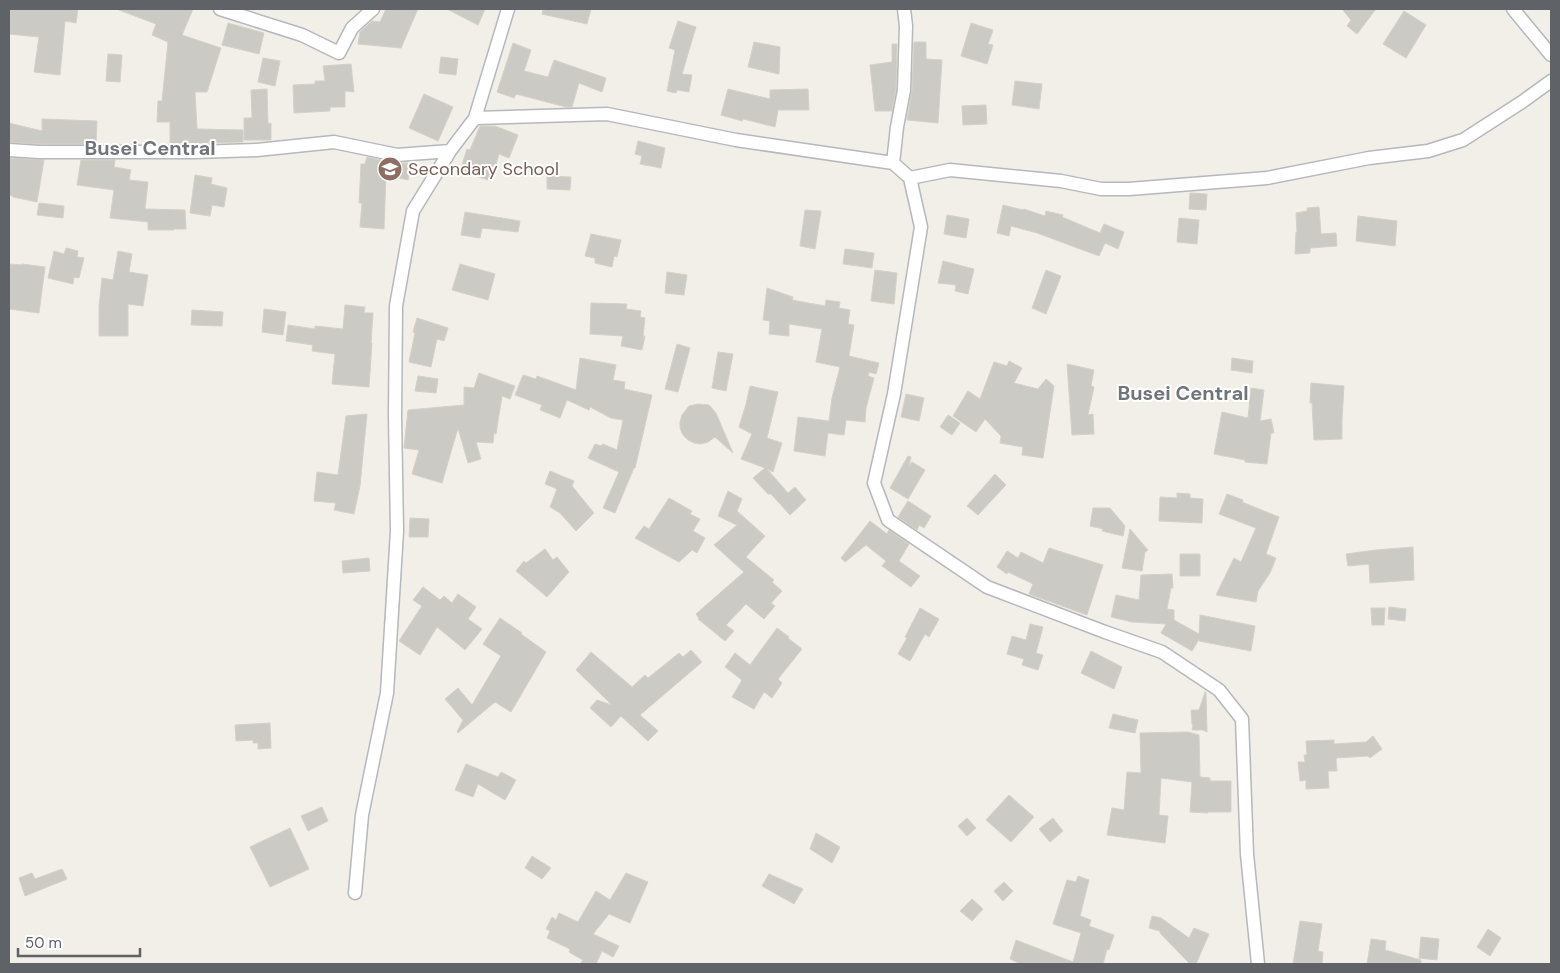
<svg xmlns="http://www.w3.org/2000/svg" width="1560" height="973" viewBox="0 0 1560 973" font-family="'DM Sans',sans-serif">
	<rect width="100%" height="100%" fill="#f1efe8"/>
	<!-- building -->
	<path fill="#cccac5" stroke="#d6d1c6" d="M9 9H78L76 23 65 21 60 75 34 72 39 37 9 34Z
		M119 9H193L182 35 221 48 207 92H195L197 129 243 130V142L170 144V122H157L158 101H162L168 42 152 35 156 24 119 10Z
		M386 9H418L401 48 358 44 360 32 372 21 380 22Z
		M447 9H485L478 25Z
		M543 9H591L587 24 542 14Z
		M1342 9H1376L1357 34 1347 26 1351 20Z
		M1404 11 1426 25 1406 58 1383 44Z
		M678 21 696 27 682 74 692 75 689 92 677 90 676 93 667 91 675 50 669 48Z
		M228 23 264 33 259 54 222 45Z
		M971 23 993 30 988 44 993 45 987 64 961 56Z
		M754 42 780 47 779 74 748 67Z
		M914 42H926V59L942 60 938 123 907 120 912 90Z
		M513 43 531 50 524 71 548 77 554 60 606 78 602 92 579 83 572 107H566L516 94 514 98 497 92Z
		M892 44H897L896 89 892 111H875L870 65 892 62Z
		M108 54 122 55 120 82 106 81Z
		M441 57 458 59 456 75 439 73Z
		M263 58 280 61 275 86 258 82Z
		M351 64 354 92 345 91V107H330V111L294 113 293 85 315 84V81H325L323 66Z
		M1015 81 1042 84 1039 109 1012 105Z
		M267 89 268 124 271 123V140H244V118H252L251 90Z
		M728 89 770 99V90L808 89 809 110H778L775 127 743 119 742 121 721 115Z
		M424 94 453 107 438 141 409 128Z
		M986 105 987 124 963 125 962 106Z
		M42 119 97 121 96 144H39L9 142V123L42 131Z
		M480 126H495L518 135 509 158 499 154 491 181 460 171 467 149 470 150Z
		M638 141 665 148 661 168 640 164 642 156 635 154Z
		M367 157 395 163H412L408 180 386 175 384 229 360 227 362 203H359L361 164H365Z
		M9 158 44 160 37 202 13 197V196L9 195Z
		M81 160H115L114 167 131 170 129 180 148 182 145 209 185 210 186 229H174V230H148V222L110 218 114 190 77 185Z
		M195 175 212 178 211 184 227 188 224 207 212 205 210 216 190 213Z
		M547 176 571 177 570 190 547 189Z
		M1190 193 1207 194 1206 210 1189 209Z
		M39 203 64 206 63 218 37 215Z
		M1003 205 1023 210 1024 209 1045 216 1046 211 1063 215 1062 217 1100 233 1104 224 1124 232 1118 249 1105 243 1099 256 1037 233 1011 226 1009 236 997 233Z
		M1319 207 1321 234 1336 233 1337 246 1310 248V253L1295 254 1296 232H1297L1296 213 1307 211V208Z
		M805 210 821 211 815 249 800 246Z
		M465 212 520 221 518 232 482 228 480 238 461 235Z
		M947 215 969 219 966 238 944 234Z
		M1358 216 1397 221 1395 246 1356 241Z
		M1179 218 1199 220 1197 244 1177 242Z
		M591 234 621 240 617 257 614 256 612 267 595 263V258L585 256Z
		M66 248 78 251 77 257 84 258 79 278 74 277 73 284 48 278 54 251 64 254Z
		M845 249 874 253 872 268 843 264Z
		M118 251 132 254 129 272 148 275 143 306 128 304V336H99V306L102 278 113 280Z
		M943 261 974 269 968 294 955 291 956 285 938 283Z
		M9 264 22 265V264L45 267 39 313 9 309Z
		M460 264 495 274 488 300 452 290Z
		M875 270 897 273 894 304 871 301Z
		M1046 270 1061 276 1046 314 1032 308Z
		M667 272 687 275 684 295 665 293Z
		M767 288 793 297 792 300 825 306 826 300 840 302 839 308 850 310 848 324 854 325 849 356 879 363 876 374 869 372 868 376 874 378 866 408 865 422 846 420 844 435 828 433 825 456 794 451 798 417 829 421 832 398 840 367 816 362 822 329 789 324V336L769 334 770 321 763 320Z
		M591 303 627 304 626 309 641 311 640 317 645 318 643 336H645L642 350 621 346 623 336 590 334Z
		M345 305 365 307 364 313H373L371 343H372L369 387 332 384 335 354 312 351 313 345 286 341 288 325 315 329V326L343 329Z
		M264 309 286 312 283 335 262 332Z
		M192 310 223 312 222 326 191 325Z
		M417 318 448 328 444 341 437 339 431 367 409 362 415 333 413 332Z
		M677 344 690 348 678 392 665 389Z
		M718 352 733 354 726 391 712 388Z
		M580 358 616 365 613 380 625 382 624 389 652 395 635 468H634L615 513 603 508 619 472 588 458 595 444 601 446 603 444 617 450 623 420 611 418 590 407 589 410 567 400 560 418 540 410 542 405 515 395 523 375 536 379 537 376 576 390Z
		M1232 358 1253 361 1252 373 1231 370Z
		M1009 361 1022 368 1014 383 1038 389 1046 379 1054 386 1043 458 1022 455 1023 447 1000 443 1001 436 985 419 976 432 953 416 968 391 980 399 994 362 1007 366Z
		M1067 364 1094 370 1091 386 1094 387 1088 415 1093 414 1094 434 1072 435Z
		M479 373 515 386 510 399 502 396 496 434 494 433 493 443 476 442 481 459 468 463 458 428 442 483 412 474 419 450 404 448 408 410 464 405V387L474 388Z
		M418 376 438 379 436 393 415 391Z
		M1311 383 1344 386 1342 419V439L1314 440 1312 403H1310Z
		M750 386 778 392 767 438 782 443 773 472 767 469 788 493 795 487 806 500 790 515 771 494H768L753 478 765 468 741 459 752 434 739 427 746 404Z
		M1251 388 1264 390 1260 421 1271 419 1274 433H1271L1267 464 1245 462V460L1214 454 1222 412 1248 418Z
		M906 394 924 398 919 421 901 417Z
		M698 404 709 405 716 413 733 453 715 437 708 442 701 444 694 443 688 440 683 435 680 428V422L682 415 689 406Z
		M367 414 360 486 354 514 334 510 336 503 314 501 317 472 338 475 346 416Z
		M948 415 960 423 952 435 940 427Z
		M908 456 911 457 909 466 912 462 925 470 908 499 890 488Z
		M550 471 574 481 572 486 594 513 576 531 560 513 550 507 557 489 545 484Z
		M995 474 1006 485 978 515 967 506Z
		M728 491 742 499 737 511 765 536 746 557 774 580 772 582 782 591 771 603 775 606 764 619 746 604 726 625 734 631 725 641 698 619 699 618 696 614 744 572 714 545 737 525 718 516Z
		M1177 493 1190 494V498L1203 499 1202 523 1159 521 1160 497 1177 498Z
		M1227 494 1243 500 1242 502 1279 517 1266 554 1276 558 1270 573 1258 591 1256 602 1216 595 1234 558 1241 562 1256 528 1219 514Z
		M669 498 692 511 690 514 700 519 693 531 705 538 697 553 692 550 679 562 635 538 644 526 649 529Z
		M908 501 931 516 924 528 919 525 917 530 898 517Z
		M1093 508H1110L1125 526 1123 536 1102 531 1103 529 1090 526Z
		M410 518 429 519 428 537H409Z
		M870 521 887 534 889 530 909 544 899 561 920 576 911 587 882 566 886 561 866 545 845 562 841 558Z
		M1130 529 1148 550 1145 552 1142 571 1122 568Z
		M1413 547 1414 580 1370 583 1369 564 1348 566 1346 554 1376 550Z
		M1049 548 1103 565 1087 615 1029 594 1033 584 1008 572 1007 574 997 567 1007 551 1018 558 1021 552 1043 563Z
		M545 549 553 560 557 557 569 572 547 597 516 571 524 561 526 563Z
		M1180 554H1200V576H1180Z
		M369 558 370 571 343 573 342 561Z
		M1172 574 1173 588H1171L1167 609 1174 610V620L1199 634 1200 615 1255 626 1251 651 1199 641V639L1192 651 1161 633 1166 624 1132 622 1111 617 1116 595 1139 600 1141 575Z
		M423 587 440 600 444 596 452 603 458 594 476 607 468 619 482 629 465 650 437 627 420 655 399 641 422 606 413 600Z
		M1389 607 1406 609 1405 621 1388 619Z
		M920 608 939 619 929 637 925 634 910 661 898 654 907 638 905 637Z
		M1371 608H1385L1384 625H1372Z
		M500 618 522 633 521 634 546 652 511 712 495 702 458 733 457 732 463 720 445 699 458 688 472 705 501 656 483 644Z
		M1030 624 1043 627 1036 653 1043 655 1038 670 1022 665 1024 659 1007 654 1012 636 1026 640Z
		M777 628 789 637 788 638 802 649 778 679 782 683 772 698 764 692 754 709 732 697 742 680 725 667 735 653 750 665Z
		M691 650 702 662 640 715 658 731 648 741 621 716 611 727 590 708 597 700 612 705 576 670 591 652 632 687 645 675 648 678 679 653 683 657Z
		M1091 651 1122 667 1114 689 1081 673Z
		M1205 692H1206L1207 732 1203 730H1192L1193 725 1192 724 1191 710H1199Z
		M1113 714 1138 720 1135 733 1109 728Z
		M270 723 271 748 258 749V743H253V740L236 741 235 725Z
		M1188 732 1199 735 1200 777 1210 778V781H1231V812H1208V813L1190 812 1192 782 1161 778 1159 815 1168 816 1165 843 1107 835 1112 808 1124 810 1127 772 1141 773 1140 733Z
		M1373 736 1382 749 1370 758 1368 756 1336 758 1337 771H1328L1329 788 1306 789V780L1300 781 1298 762H1305L1304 755H1307L1306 741 1334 740V744L1366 742Z
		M466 764 498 777 501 772 516 780 505 800 478 784 473 797 455 790Z
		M1009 795 1034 817 1011 842 986 820Z
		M322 807 328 821 308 831 301 816Z
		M967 818 976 828 967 836 958 826Z
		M1053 818 1063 831 1050 842 1039 829Z
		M290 828 309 869 270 887 250 847Z
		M816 833 840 847 832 863 810 849Z
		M532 856 551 868 542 879 525 868Z
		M62 869 67 879 25 896 19 878 32 873 35 879Z
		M626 873 648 882 630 923 609 914 593 934 619 946 613 957 602 951 596 964H580L583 960 569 952 570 949 547 938 550 931 546 929 552 917 556 920 559 913 578 922 596 891 610 900Z
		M769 874 803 889 794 904 762 886Z
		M1078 876 1089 880 1080 916 1091 920 1089 926 1114 935 1109 950 1107 949 1103 964H1021L1010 959 1016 940 1073 962 1081 933 1053 924 1067 880 1076 882Z
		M1004 882 1013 891 1003 901 994 891Z
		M972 899 983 909 972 921 960 911Z
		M1152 916 1161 918 1189 938 1194 928 1209 934 1196 964H1190L1160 933V931L1149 928Z
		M1300 921 1322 924 1318 951 1323 952 1322 964H1293Z
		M1488 929 1501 938 1490 956 1477 947Z
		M1421 937 1439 939 1437 960 1419 958Z
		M1371 939 1386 941 1385 950 1421 960V964H1367Z"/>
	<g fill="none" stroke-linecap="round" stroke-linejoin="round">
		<defs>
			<path id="street" d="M220 9 302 35 339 53 352 28 373 9
				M1513 9 1551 55
				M475 118 607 114 736 140 893 163 910 178 950 170 1061 181 1101 189H1129L1267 178 1369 158 1428 151 1463 140 1522 102 1551 81
				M9 150 39 152H195L257 150 334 142 397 155 450 151
				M893 163 897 127 904 90 906 26 904 9
				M910 178 921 227 894 394 874 483 888 520 987 587 1105 632 1162 652 1219 690 1242 719 1247 854 1258 964
				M355 893 362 815 387 693 397 531 395 416 396 306 413 211 450 151 475 118 508 9"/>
		</defs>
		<!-- street casing -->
		<use href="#street" stroke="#b5b8bc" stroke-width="15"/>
		<!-- street -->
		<use href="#street" stroke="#fff" stroke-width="12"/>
	</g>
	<!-- icons -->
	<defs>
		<symbol id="school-disc" viewBox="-11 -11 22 22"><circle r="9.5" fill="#8d6e63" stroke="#fff"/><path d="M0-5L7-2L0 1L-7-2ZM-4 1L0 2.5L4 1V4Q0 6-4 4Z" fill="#fff"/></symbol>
	</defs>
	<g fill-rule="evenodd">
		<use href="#school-disc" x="376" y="155" width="28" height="28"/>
	</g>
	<g text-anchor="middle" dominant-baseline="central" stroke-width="4" stroke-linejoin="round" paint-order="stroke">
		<!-- education labels -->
		<g font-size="18" fill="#785e54" stroke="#fff" text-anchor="start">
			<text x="408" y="169">Secondary School</text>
		</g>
		<!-- quarter labels -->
		<g font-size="20" font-weight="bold" fill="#70757a" stroke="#fff">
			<text x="150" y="148">Busei Central</text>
			<text x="1183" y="393">Busei Central</text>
		</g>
	</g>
	<!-- border -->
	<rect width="1560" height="973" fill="none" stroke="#5f6368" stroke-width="20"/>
	<!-- scale -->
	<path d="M18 948v8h122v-8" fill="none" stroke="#5f6368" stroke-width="2.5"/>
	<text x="25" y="948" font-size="15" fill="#5f6368" stroke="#ffffff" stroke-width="4" paint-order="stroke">50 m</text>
</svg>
